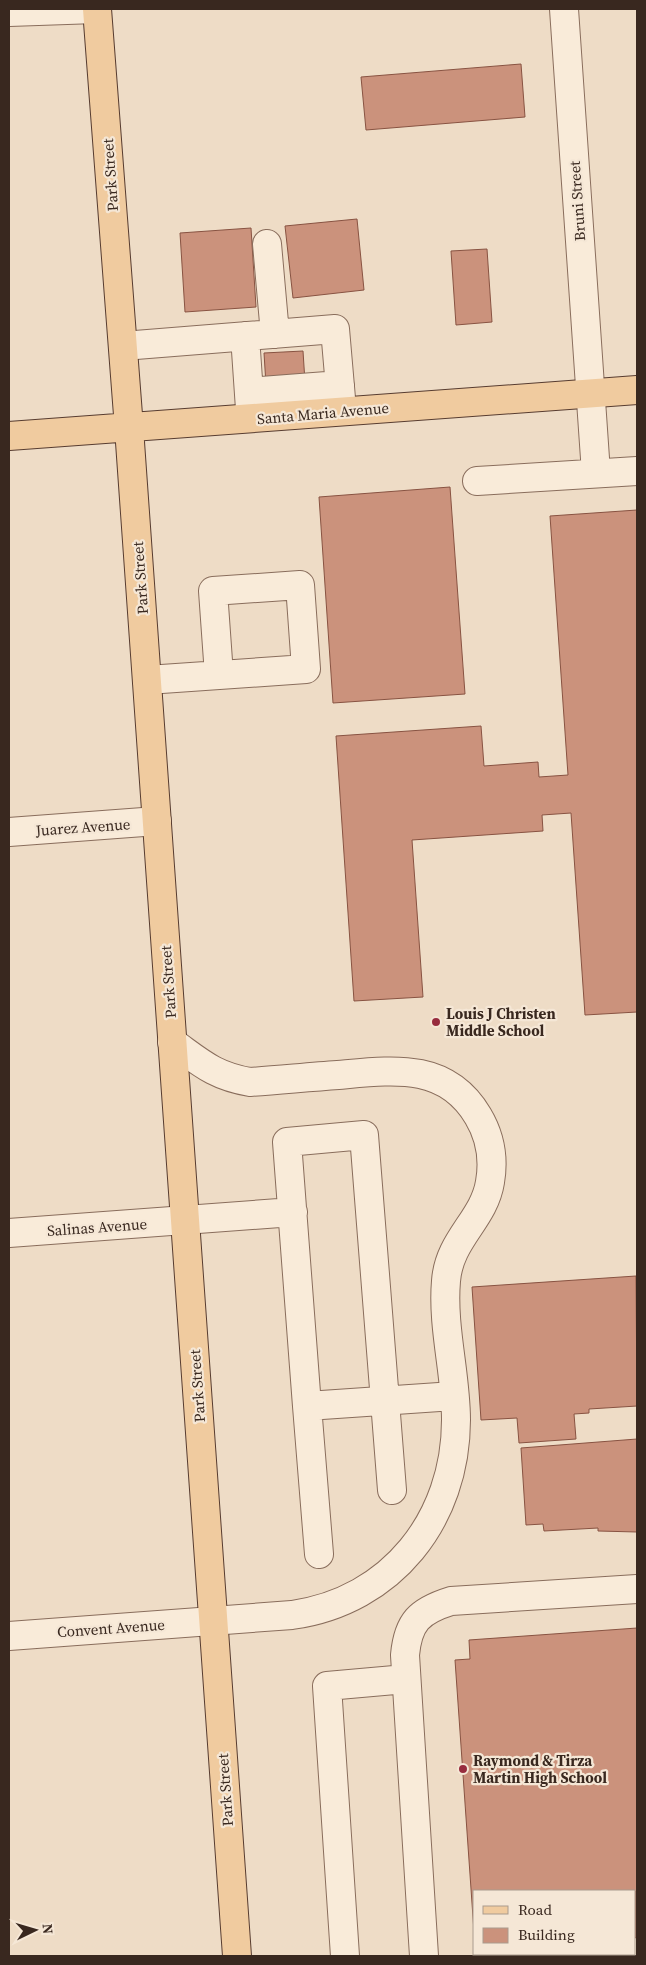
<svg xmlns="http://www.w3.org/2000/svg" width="646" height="1965" viewBox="0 0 646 1965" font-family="'Source Serif 4',serif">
	<rect width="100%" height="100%" fill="#eedcc6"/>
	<!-- building -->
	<path fill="#cb927c" stroke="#885342" d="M521 64 525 117 366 130 361 77Z
		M357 219 364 290 293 298 285 226Z
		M251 228 256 307 185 312 180 233Z
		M487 249 492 322 456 325 451 251Z
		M303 351 305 382 266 385 264 353Z
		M450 487 465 694 333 703 319 497Z
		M637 510V1012L585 1015 571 813 542 815 543 831 412 840 423 997 354 1001 336 736 481 726 484 766 538 762 539 777 568 775 550 516Z
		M636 1276 637 1406 589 1409V1413L574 1414 576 1439 519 1443 517 1418 481 1420 472 1287Z
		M637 1439V1532L598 1531V1528L544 1531 543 1524 526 1525 521 1448Z
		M637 1628V1937L635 1938V1891H475V1946L455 1660 470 1659 469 1640Z
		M475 1954H581L582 1956H475Z"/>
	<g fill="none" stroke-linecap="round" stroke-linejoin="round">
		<defs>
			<path id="minor" d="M564 9 596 473
				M9 12 96 9
				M267 244 275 334
				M245 336 250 409
				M123 346 335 329 342 410
				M249 392 340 385
				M477 481 637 471
				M147 680 306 669 300 585 213 591 219 675
				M9 832 157 821
				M9 1233 293 1212
				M307 1406 319 1554
				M392 1490 364 1135 287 1142 307 1406 454 1396
				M9 1636 292 1615C392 1601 456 1519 456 1420 456 1374 442 1327 446 1281 449 1239 484 1220 490 1182 494 1159 490 1136 478 1116 446 1062 393 1070 338 1075 309 1077 279 1080 250 1082 214 1076 200 1062 172 1042
				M345 1956 327 1686 406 1679
				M424 1956 405 1655C408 1622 419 1611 451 1601L637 1589"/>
			<path id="major" d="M97 9 129 428 237 1956
				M9 436 637 390"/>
		</defs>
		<!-- minor casing -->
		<use href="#minor" stroke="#896d5c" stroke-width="30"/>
		<!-- major casing -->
		<use href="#major" stroke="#573c30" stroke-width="30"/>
		<!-- minor -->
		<use href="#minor" stroke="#f9ebd9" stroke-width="28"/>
		<!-- major -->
		<use href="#major" stroke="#f0cb9f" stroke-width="28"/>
	</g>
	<!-- markers -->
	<g fill="#972c3d" stroke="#f5e7d6" stroke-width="2">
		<circle cx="436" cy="1022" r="5"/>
		<circle cx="463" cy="1769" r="5"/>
	</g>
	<g text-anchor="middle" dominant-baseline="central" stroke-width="4.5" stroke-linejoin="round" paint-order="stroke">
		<!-- street labels -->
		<g font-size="15" fill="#39281f" stroke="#f5e7d6">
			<text transform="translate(110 175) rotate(-94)">Park Street</text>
			<text transform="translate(577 201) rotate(-94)">Bruni Street</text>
			<text transform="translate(323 413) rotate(-5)">Santa Maria Avenue</text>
			<text transform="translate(140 578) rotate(-94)">Park Street</text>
			<text transform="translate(83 827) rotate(-4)">Juarez Avenue</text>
			<text transform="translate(168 982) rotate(-94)">Park Street</text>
			<text transform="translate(97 1227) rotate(-4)">Salinas Avenue</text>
			<text transform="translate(197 1386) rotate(-94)">Park Street</text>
			<text transform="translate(111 1628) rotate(-4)">Convent Avenue</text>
			<text transform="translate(225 1790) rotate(-94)">Park Street</text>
		</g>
		<!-- poi labels -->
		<g font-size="15" font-weight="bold" fill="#39281f" stroke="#f5e7d6" text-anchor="start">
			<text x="446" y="1013">Louis J Christen<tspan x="446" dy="17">Middle School</tspan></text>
			<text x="473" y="1760">Raymond &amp; Tirza<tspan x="473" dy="17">Martin High School</tspan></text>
		</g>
	</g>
	<!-- border -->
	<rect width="646" height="1965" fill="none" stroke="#39281f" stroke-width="20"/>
	<!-- legend -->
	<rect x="473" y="1890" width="162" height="65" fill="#f5e7d6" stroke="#aa9b8d"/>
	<rect x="483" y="1906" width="25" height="8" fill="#f0cb9f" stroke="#aa9b8d"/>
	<text x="518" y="1915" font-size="15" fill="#39281f">Road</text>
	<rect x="483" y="1928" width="25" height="15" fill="#cb927c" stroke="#aa9b8d"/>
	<text x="518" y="1940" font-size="15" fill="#39281f">Building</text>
	<!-- north arrow -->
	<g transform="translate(35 1930) rotate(85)" stroke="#f5e7d6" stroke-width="4" paint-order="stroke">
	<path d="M0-4L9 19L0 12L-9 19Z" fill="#39281f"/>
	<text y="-8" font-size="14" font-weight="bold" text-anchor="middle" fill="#39281f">N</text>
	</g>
</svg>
